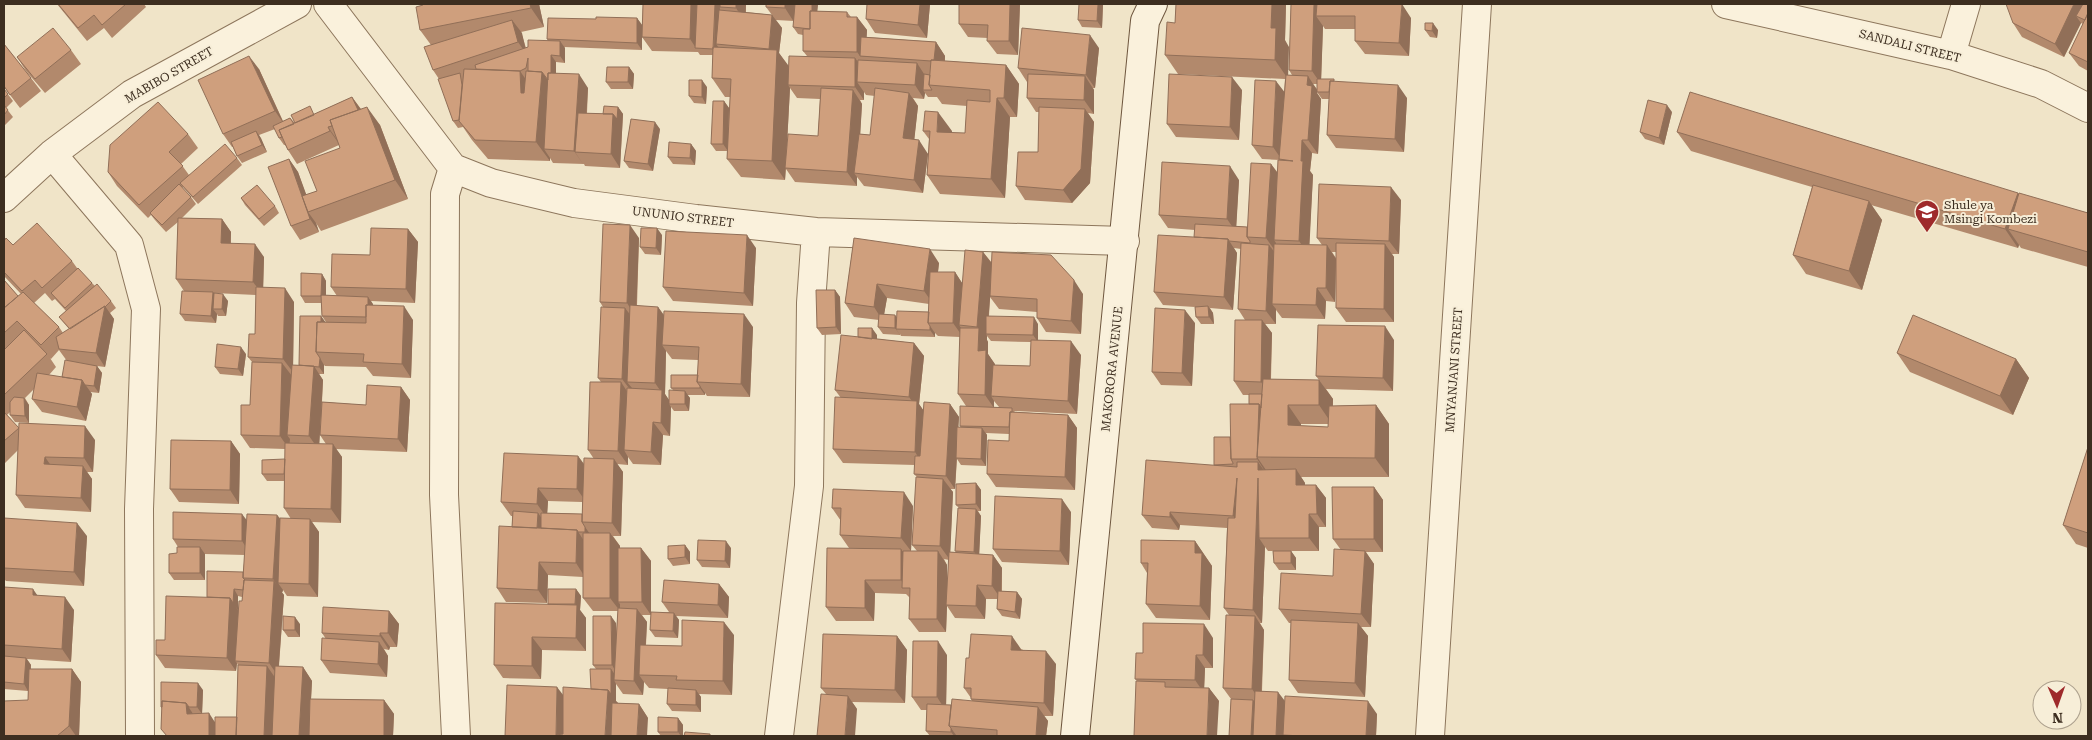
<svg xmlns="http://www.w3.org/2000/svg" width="2092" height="740" viewBox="0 0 2092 740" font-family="'Roboto Serif',serif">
	<rect width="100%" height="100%" fill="#f0e4c8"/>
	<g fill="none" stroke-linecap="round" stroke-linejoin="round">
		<defs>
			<path id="street" d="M328 4 453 168 491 183 574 203 696 219 816 232 1125 241
				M1726 4 1951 55 2041 84 2088 108
				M1951 55 1966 4
				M52 154 129 245 146 309 139 509 140 736
				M453 168 445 194 444 495 456 736
				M4 198 52 154 132 94 297 4
				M779 736 809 486 811 303 816 232
				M1430 736 1477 4"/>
			<path id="secondary" d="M1075 736 1145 21 1153 4"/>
		</defs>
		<!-- street casing -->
		<use href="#street" stroke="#8d765c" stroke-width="30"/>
		<!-- secondary casing -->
		<use href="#secondary" stroke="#6f573f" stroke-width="30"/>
		<!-- street -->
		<use href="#street" stroke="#faf1dc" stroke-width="28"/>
		<!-- secondary -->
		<use href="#secondary" stroke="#faf1dc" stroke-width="28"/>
	</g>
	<!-- wall -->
	<path fill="#b2896c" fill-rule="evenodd" d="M57 4H144L146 7 112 38 104 28 87 41Z
		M423 4H539L544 27 521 32 526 48 548 41 547 39 596 19 637 18 642 25V50L564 47 565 48V63L556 62V73L588 88 587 113 603 114 618 107 623 114 620 168 585 166 584 164 553 163 550 158V161L488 159 472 140 463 127 458 128 453 121 439 79 433 70 431 45 420 30Z
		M643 4H746V12L772 15 766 7V4H763H818L817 11 847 12 851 17H857L867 30 866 37 936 42 945 56V61L1006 65 1019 84 1017 117H1010L1005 198 940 194 927 175 929 139 923 131H952V133H965L967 106 942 104 937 97H928L925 93 924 99 913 98 918 106 914 140 928 154 923 193 864 186 857 177V186L795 182 786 169 785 180 741 177 727 159 730 97H725L712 78 713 55H700L698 52 652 51 642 37ZM776 20 794 21 793 27 798 34 803 35V51L807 56 788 66 779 53 782 28ZM790 88 797 98 820 99 818 136 787 145ZM864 92 866 95 875 96 870 135 860 134 862 104 860 100H864Z
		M930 4 927 38 875 33 866 19Z
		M1020 4 1018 55 997 54 987 41 988 38 968 37 959 24Z
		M1103 4 1102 28 1082 27 1078 20Z
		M1176 4H1286L1285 40 1288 75H1292L1289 70 1291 4 1411 18 1409 56 1365 54 1355 41V29H1325L1323 26 1321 79 1407 98 1404 152 1336 148 1327 135 1329 99H1322L1317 92V93L1321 99 1318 154 1312 153 1310 171 1313 175 1309 245H1322L1317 238 1401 200 1399 254H1392L1394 257V322H1346L1336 308V265L1335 302 1326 301 1325 319 1282 318 1276 310V324H1265L1272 333 1271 379 1319 380 1316 376 1394 340 1393 391 1326 389 1333 399V406L1376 405 1389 424V477H1301L1305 483V485H1316L1326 498V527H1319V551H1291L1296 558V570H1279L1274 563 1273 551H1268L1265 547 1262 623H1260L1264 630 1262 691 1285 701 1377 714 1376 736H1229L1231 699 1223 688 1229 615 1224 608 1227 528 1180 525 1179 530 1152 528 1142 515 1215 465 1249 404V395H1243L1234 381 1245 320 1238 309 1241 249 1234 248 1237 253 1233 310 1210 308 1213 313 1214 324H1201L1196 317 1195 307 1163 305 1154 292 1194 237 1195 230 1168 228 1159 215 1239 180 1236 226 1247 227 1271 164 1278 173 1280 160 1262 159 1252 145 1284 93 1285 79 1178 74 1165 55 1175 23ZM1313 84H1317V89ZM1332 252H1336V258ZM1301 424H1328V427L1301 426Z
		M2088 4V71L2079 66 2069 53 2083 24 2081 23 2064 57 2022 37 2013 23Z
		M1425 30H1438L1437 38 1430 37Z
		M4 44 31 78 41 91 20 108 4 87Z
		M1099 48 1095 88H1093L1094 90V114L1088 113 1094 122 1090 183 1072 203 1025 200 1016 186 1038 152 1039 112H1036L1027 98V82L1018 68Z
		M71 50 81 64 45 93 26 71 17 57Z
		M629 67 634 74 633 89H611L606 82Z
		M259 69 283 121 290 118 295 123 352 97 361 109 380 125 408 199 321 231 316 223 319 232 300 240 291 226 289 159 298 172 306 195 317 191 340 148 339 145 297 164 288 150 285 145H284L279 138 275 129 259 135 267 152 242 163 237 156 233 147H232L223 134Z
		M707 87 706 104 694 103 689 96Z
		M4 89 13 101 6 108 13 117 4 126Z
		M1242 90 1239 140 1176 137 1167 124Z
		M724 101 729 108 728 151H716L711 144Z
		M1672 112 1664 145 1645 139 1640 132Z
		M660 129 653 171 629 168 624 161Z
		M1677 132 2019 194 2088 213V267L2021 248 2019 245 2018 248 1871 205 1882 220 1862 290 1806 274 1793 255 1812 187 1691 151Z
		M188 134 198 148 181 164 189 175 237 158 242 165 198 204 183 187 182 188 191 197 196 204 182 218 222 219 231 232V243L264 257 263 287 294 302 293 365H299L321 316 325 322H326L322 316 321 303H305L301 296 322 274 326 281V295L337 296 331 287 370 255 408 229 418 242 415 303 371 301 373 305 413 320 411 378 373 376 366 367 325 366 324 365V374H319L323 380 322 402 366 405 401 387 410 400 407 452 336 449 342 457 341 523 312 522 319 532 318 597 287 596 283 590 282 593 284 595 279 666 303 667 312 681 311 699 384 700 394 714 393 736H167L161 729 162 709 161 707 203 690 202 714 215 722 237 717 238 666 237 663 236 671 165 668 156 655 165 640 207 597 243 572 245 555 205 554V580H174L169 573 177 553 178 547 173 539 247 520 277 515 280 518 291 519 284 508V481H267L262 474 285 459V449L250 448 241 435 250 405 252 362 248 357 255 334 256 295 214 293 228 301 226 316H218L217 314 216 323 185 321 180 314 184 291 176 279 178 222 166 232 155 220 151 215 148 218 117 186 108 172ZM321 409 320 435 326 444H319ZM238 596 242 597V601L238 609Z
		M691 144 696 151 695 165 673 164 668 157Z
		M241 198 275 206 279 213 264 226 245 205Z
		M662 235 661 255 645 254 640 247Z
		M639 238 637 306 658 307 664 315 753 327 750 397 707 396 705 393V395H687L690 398 689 411H674L671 407 670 436 663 435 661 465 633 464 628 457V465L617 464 623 472 621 536H613L620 546V548H641L651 561V614L669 612 662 602 719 584 729 597 728 618 676 616 679 620 678 638 655 637 650 630 651 615H642L647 622 646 645 682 646 734 635 732 695 699 694 701 697V712L672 711 667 704 668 689 649 688 644 682 643 695 623 694 616 684V701L618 703 639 704 648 718 563 695 591 689 596 669 593 665 616 623V633L618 611H593L583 598V577L548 575 547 603 506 602 497 588 512 527V516H511L501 502 578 456 584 464 594 459 588 450 601 382 598 378 603 307 600 302ZM666 351 672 359 698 360V375L671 388 673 390 669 400 665 394ZM548 501 582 502V514L547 513Z
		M854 238 939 263 938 272H955L962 283 983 252 992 263 1083 294 1081 334 1046 332 1037 318V312L999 309 990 297 989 316 1038 324V340L1081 355 1077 414 1014 411 1015 412 1068 415 1077 428 1075 490 996 487 987 474 1009 441V434L986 433 987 435 986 466 961 465 957 459 955 489H950L953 492 950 552 957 553 955 551 959 508 956 505 976 483 981 490V511H978L981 516 979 554 993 555 1002 568V591L1017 592 1022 599 1020 619 1002 616 997 609 998 599H986L985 619 955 618 947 606 946 632H919L909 619 910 598 906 594 875 593 874 621H836L826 607 860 549 849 548 840 535 841 521 832 508 913 506 911 551H917L912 545 917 477 914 474 915 465 843 463 833 449 841 398 835 390 858 337 877 335V339L914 343 924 356 919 404 923 410 950 404 959 417 958 427 961 428 960 426 966 406 958 394 960 337 938 336 935 333V337L901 336 900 334V335L883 334 878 327 879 320 854 317 845 303ZM887 298 929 304V312L897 317 884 314ZM987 336 991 341 1031 342 1030 366 995 365 988 354V342L987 340ZM994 401 999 407H994ZM944 559 949 560 947 587V565Z
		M4 241 13 245 72 261 77 268 95 286 111 301 116 308 110 313 114 319 105 367 97 366 102 373 99 393 90 392 92 394 86 421 42 412 32 399 34 389 25 398 29 405V423L15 422 10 415V412L7 415 19 429 95 440 93 472H87L92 479 91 512 25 508 16 495 18 450 4 464V280L18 296 21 294 4 276ZM45 293 52 301 55 299 66 311 59 317 69 329 63 333 59 327 34 303ZM59 350 67 361 62 377 49 375 56 367 50 358 51 359Z
		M756 248 753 306 673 301 663 287Z
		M835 290 840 297 841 334 822 335 817 328Z
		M1195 323 1192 386 1161 385 1152 372Z
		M1897 353 2016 359 2029 378 2013 415 1910 372Z
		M246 354 243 376 220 374 215 367Z
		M231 441 240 454 239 504 179 502 170 489Z
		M2088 447V548L2076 544 2063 525Z
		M1374 487 1383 500V552H1366L1374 564 1371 627H1361L1368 636 1365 697 1298 693 1289 680 1291 623H1289L1279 609 1333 576 1341 550 1333 539Z
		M1071 512 1069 565 1002 562 993 549Z
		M87 536 84 586 6 581 4 579V568Z
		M1195 541 1212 566 1210 620 1156 618 1146 604 1147 573 1141 563Z
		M685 545 690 552V564L673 566 668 559Z
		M731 548 730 568 702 567 697 560Z
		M4 587 38 596 74 610 71 662 27 659 31 665V669H72L81 682 79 736H4L28 700V691L4 689Z
		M576 589 581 596 580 610 586 618V651L542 650 541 679 503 678 494 665 548 604Z
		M389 611 399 624 397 647H390L389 650 384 649 388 656 387 677 330 673 321 660 326 639 322 633Z
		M300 624V637H288L283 630Z
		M897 636 907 650 905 703 852 702 857 709 826 694 821 688Z
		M1213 638V668H1205L1204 688H1209L1219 701 1137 681 1135 679 1143 653Z
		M1021 649 1056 664 1053 716H1044L1048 721 1046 736H957L956 735V736H930L926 731 927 710H921L912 697 947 655 946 705H951L972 701 971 699V698L964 688 969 658Z
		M678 718 683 725V736H661L658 732Z"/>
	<!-- shaded-wall -->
	<path fill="#916f58" d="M530 4H539L544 27 531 8Z
		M691 4H697L696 48 690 39Z
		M715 4H720L719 44H716L719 48 714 49Z
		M736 4H746L745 22 736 8Z
		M785 4H796L794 22 785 8Z
		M812 4H818L815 36 810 29Z
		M920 4H930L927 38 918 25Z
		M1010 4H1020L1018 55 1009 41Z
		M1098 4H1103L1102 28 1097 21Z
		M1272 4H1286L1285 40 1289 47 1288 79 1275 60 1271 28Z
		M1314 4H1324L1316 16 1323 26 1321 84 1312 71Z
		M1402 4 1411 18 1409 56 1399 43Z
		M2074 4H2088L2076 16 2081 23 2064 57 2055 44Z
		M772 15 782 28 779 53 791 69 788 85 790 88 785 180 772 161 769 49Z
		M857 17 867 30 866 57 860 56 857 52Z
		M637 18 642 25V50L637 43Z
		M512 20 522 33 527 55 518 42Z
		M1433 23 1438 30 1437 38 1432 31Z
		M1090 35 1099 48 1095 88 1086 75Z
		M560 41 565 48V63L560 56Z
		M936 42 945 56 944 75 934 61Z
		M551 55 556 62V87L551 80Z
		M249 56 259 69 284 124 275 111Z
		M855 58 865 71 857 82 864 92V100L855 87Z
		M917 63 926 77 923 90 925 93 924 99 915 85Z
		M1006 65 1019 84 1017 117 1004 98Z
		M629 67 634 74 633 89 628 82Z
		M520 71 533 90 534 111 521 93Z
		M542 72 555 91 544 149 550 158V161L536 142Z
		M579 74 588 88 584 153 575 152 583 164 574 151Z
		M1085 76 1094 90V114L1084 100Z
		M1308 76 1317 90V93L1321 99 1318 154 1308 140 1307 85Z
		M1232 77 1242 90 1239 140 1230 127Z
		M702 80 707 87 706 104 702 97Z
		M1276 81 1286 94 1282 160 1273 147Z
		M1398 85 1407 98 1404 152 1395 139Z
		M853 90 862 104 858 173H854L857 177V186L847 172Z
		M909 93 918 106 913 152 903 138Z
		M352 97 362 111 360 114Z
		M997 98 1010 117 1005 198 991 179Z
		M724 101 729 108 728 151 723 144Z
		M1667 105 1672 112 1664 145 1659 138Z
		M367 107 380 125 408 199 395 180Z
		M618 107 623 114 620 168 611 154 613 114Z
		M1085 109 1094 122 1090 183 1072 203 1063 190Z
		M938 112 952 131 950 151 937 132Z
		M655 122 660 129 653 171 648 164Z
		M328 127 338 141 340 145 330 131Z
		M256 131 261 138 267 152 262 145Z
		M919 140 928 154 923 193 914 180Z
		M1302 140 1312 153 1310 171 1313 175 1309 255 1299 241 1301 161Z
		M691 144 696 151 695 165 690 158Z
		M289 159 298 172 312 210 308 212 316 223 319 232 310 219Z
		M1271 164 1281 178 1274 240 1276 243V252L1266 238Z
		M1230 166 1239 180 1236 232 1227 219Z
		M1391 187 1401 200 1399 254 1389 241Z
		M2018 193 2031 212 2008 229 2019 245 2018 248 2005 229Z
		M1869 201 1882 220 1862 290 1849 271Z
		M222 219 231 232 230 257 221 243Z
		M630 225 639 238 636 317 627 303Z
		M657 228 662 235 661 255 656 248Z
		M408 229 418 242 415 303 406 289Z
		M747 235 756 248 753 306 744 293Z
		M1228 239 1237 253 1233 310 1224 297Z
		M255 244 264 257 263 295 253 282Z
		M1385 244 1394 257V322L1384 309Z
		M1269 245 1279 258 1272 304 1276 309V324L1266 311Z
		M1327 245 1336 259 1335 302 1326 288Z
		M930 249 939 263 934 305 924 291Z
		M983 252 993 265 987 334H986L987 336V340L988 342V354L995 364 994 397 991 396 994 401V408L985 395 978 351 979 329 977 327Z
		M955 272 964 286 959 325 963 331V337L953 323Z
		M322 274 326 281V303L321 296Z
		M1074 280 1083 294 1081 334 1071 321Z
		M877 284 887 298 883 321 874 307Z
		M285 288 294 302 293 372 283 359Z
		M1317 288 1326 301 1325 319 1316 305Z
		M835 290 840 297 841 334 836 327Z
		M213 292 218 299 213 309 217 314 216 323 211 316Z
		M223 294 228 301 226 316 222 309Z
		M368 297 373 304V324L368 317Z
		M105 306 114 319 105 367 96 353Z
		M404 306 413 320 411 378 402 364Z
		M1208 306 1213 313 1214 324 1209 317Z
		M658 307 667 320 662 345 666 351 665 394 671 403 669 404 671 407 670 436 661 423 662 393 655 383Z
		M625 308 635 321 627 382 632 388V392L622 379Z
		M1185 310 1195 323 1192 386 1182 373Z
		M744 314 753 327 750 397 741 384Z
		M895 315 900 322 896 329 900 335 895 328Z
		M321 316 326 323 320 352Z
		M1034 317 1038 324V342L1033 335Z
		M1262 320 1272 333 1270 396 1261 382Z
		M930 326 935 333V337L930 330Z
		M1385 326 1394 340 1393 391 1383 378Z
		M872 328 877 335V350L872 343Z
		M1071 341 1081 355 1077 414 1068 401Z
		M914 343 924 356 919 404 926 414 924 466 915 452 917 408 909 397Z
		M241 347 246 354 243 376 238 369Z
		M320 358 324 365V374L319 367Z
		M2016 359 2029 378 2013 415 2000 396Z
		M282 363 292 376 287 435 290 439 289 449 280 436Z
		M97 366 102 373 99 393 94 386Z
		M314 366 323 380 319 450 309 436Z
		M82 380 92 394 86 421 77 407Z
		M1319 380 1333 399 1332 424 1319 405Z
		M621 382 630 396 624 450 628 457V465L618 451Z
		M700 386 705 393V395L700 388Z
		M401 387 410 400 407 452 398 439Z
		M685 391 690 398 689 411 685 404Z
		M24 398 29 405V423L25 416Z
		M950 404 959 417 955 489 946 476Z
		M1259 404 1268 418 1257 457 1266 470V473L1257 459Z
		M1288 405 1301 424V444L1288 425Z
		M1376 405 1389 424V477L1375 458Z
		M1068 415 1077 428 1075 490 1065 477Z
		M653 422 663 435 661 465 651 452Z
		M85 426 95 440 93 472 84 458Z
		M982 428 987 435 986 466 981 459Z
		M231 441 240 454 239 504 230 490Z
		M333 444 342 457 341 523 331 509Z
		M578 456 588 470 586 502 577 489Z
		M45 457 54 470 44 464Z
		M614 459 623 472 621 536 612 523Z
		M1258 462 1268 476 1258 470Z
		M83 466 92 479 91 512 81 498Z
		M1296 469 1305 483V498L1296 485Z
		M1237 478 1243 529 1233 516Z
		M1258 478 1259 538 1265 547 1262 623 1253 610Z
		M943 479 953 492 950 560 940 546Z
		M976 483 981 490V511L976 504Z
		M1316 485 1326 498V527L1317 514Z
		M1374 487 1383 500V552L1374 539Z
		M538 488 548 501 547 518 537 504Z
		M904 492 913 506 911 551 901 538Z
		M1062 499 1071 512 1069 565 1060 551Z
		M976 509 981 516 979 559 974 552Z
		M1170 512 1180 525 1179 530 1170 517Z
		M538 513 543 520 542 531H537Z
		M242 514 252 527 251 555 242 541Z
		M1309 514 1319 527V551L1309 538Z
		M277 515 287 529 278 583 283 590 282 593 273 579Z
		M310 519 319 532 318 597 309 584Z
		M77 523 87 536 84 586 74 572Z
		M585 527 590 534V539L585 532Z
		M577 530 586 544 585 577 576 563Z
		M610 533 620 546V602H618L620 604V611L610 598Z
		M726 541 731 548 730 568 725 561Z
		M1195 541 1212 566 1210 620 1200 606 1195 553Z
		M685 545 690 552V564L685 557Z
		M200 547 205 554V580L200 573Z
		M641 548 651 561V615L642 602Z
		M901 549 911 563 910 588H906L901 580Z
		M938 551 947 565V605H946L947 606 946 632 937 619Z
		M1291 551 1296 558V570L1291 563Z
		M1365 551 1374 564 1371 627 1361 614Z
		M993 555 1002 568 1001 599 992 586Z
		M539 562 548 575 547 603 538 590Z
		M865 580 875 593 874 621 865 608Z
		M274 581 284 595 278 676 269 663Z
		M719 584 729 597 728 618 718 605Z
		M977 585 986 599 985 619 976 606Z
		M33 589 42 602 33 595Z
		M234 589 238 596V610L233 603Z
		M576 589 581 596 580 610 586 618V651L576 638 575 610Z
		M1017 592 1022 599 1020 619 1015 612Z
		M65 597 74 610 71 662 62 649Z
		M230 598 239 612 235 661 237 663 236 671 227 658Z
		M637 609 647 622 644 675H639L644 682 643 695 634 681Z
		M389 611 399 624 397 647 388 633Z
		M674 613 679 620 678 638 673 631Z
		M611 616 616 623V672L612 665Z
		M1255 616 1264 630 1261 702 1252 689Z
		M295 617 300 624V637L295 630Z
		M724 622 734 635 732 695 723 681Z
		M1358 623 1368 636 1365 697 1355 683Z
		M1204 624 1213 638V668L1203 655Z
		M380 633 390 647 389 650 380 636Z
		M897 636 907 650 905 703 895 690Z
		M1012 636 1021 649 1020 663 1011 650Z
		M532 637 542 650 541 679 532 666Z
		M938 641 947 655 946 711 937 697Z
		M379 642 388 656 387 677 378 664Z
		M1046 651 1056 664 1053 716 1044 703Z
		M1196 655 1205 668 1204 693 1195 680Z
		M26 658 31 665 28 691 24 684Z
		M267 666 276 679 274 736H264Z
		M303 667 312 681 309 736H299Z
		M72 669 81 682 79 736H76L69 726Z
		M611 669 616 676 614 680 616 684V701L618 703 616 736H605L608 690Z
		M198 683 203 690 202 714 197 707Z
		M557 687 567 700 566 736H556Z
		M1209 688 1219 701 1217 736H1207Z
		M696 690 701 697V712L696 705Z
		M1278 692 1288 705 1283 735 1284 736H1276Z
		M848 696 857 709 855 736H845Z
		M384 700 394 714 393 736H384Z
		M1253 700 1258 707 1257 736H1251Z
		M1368 701 1377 714 1376 736H1366Z
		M186 703 195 717 187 714Z
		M639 704 648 718 647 736H637Z
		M1038 707 1048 721 1046 736H1036Z
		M209 713 218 727 219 736H209Z
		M678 718 683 725V736H681L678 732Z
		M951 728 956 735V736H954L951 732Z"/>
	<!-- building -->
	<path fill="#cf9f7d" stroke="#916f58" d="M58 4H126L102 25 94 15 78 28Z
		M423 4H530L531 8 420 30 416 7 423 5Z
		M643 4H691L690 39 642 37Z
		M697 4H715L713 49 695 48Z
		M720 4H736V8L720 7Z
		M766 4H785V8L766 7Z
		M795 4H812V11H810V29L793 27Z
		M867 4H920L918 25 866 19Z
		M959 4H1010L1009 41H987L988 25 959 24Z
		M1079 4H1098L1097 21 1078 20Z
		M1176 4H1272L1271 28H1276L1275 60 1165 55 1167 22 1175 23Z
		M1291 4H1314L1312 71 1289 70Z
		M1317 4H1402L1399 43 1355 41V16H1316Z
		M2006 4H2074L2055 44 2013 23Z
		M2083 4H2088V13L2085 20 2076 16Z
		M719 10 772 15 769 49 716 44Z
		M810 11 847 12V17H857V52L803 51V29H810Z
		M2088 13V62L2069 53Z
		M596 17 637 18V43L547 39 548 18 596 19Z
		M512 20 518 42 433 70 424 47Z
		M1425 23H1433L1432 31 1425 30Z
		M53 28 71 50 35 79 17 57Z
		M1022 28 1090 35 1086 75 1018 68Z
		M861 37 936 42 934 60H931V61L860 56Z
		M528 40 560 41V56L551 55V73H548V80L542 72 528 71V58L526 68 520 71 476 69 475 65 528 47Z
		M4 44 31 78 10 95 4 86Z
		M713 47 777 50 772 161 727 159 731 79 712 78Z
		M249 56 275 111 223 134 198 80Z
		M789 56 855 58V87L788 85Z
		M858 60 917 63 915 85 857 82Z
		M931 60 1006 65 1004 98H997L991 179 927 175 930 131H923L925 111 938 112 937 132 965 133 967 100 990 102V90L929 85Z
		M607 67H629L628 82H606Z
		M464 69 520 71 521 93H524L526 71 542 72 536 142 475 140 459 121Z
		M460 73 462 85 459 120 453 121 438 79Z
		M548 73 579 74 574 151 544 149Z
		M924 74 930 75 929 85 932 90H923Z
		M1028 74 1085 76 1084 100 1027 98Z
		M1169 74 1232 77 1230 127 1167 124Z
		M1286 75 1308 76 1307 85 1312 86 1308 140H1302L1301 161H1303L1299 241 1274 240 1278 160 1293 161 1279 159Z
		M1317 79H1334V81H1330L1329 92H1317Z
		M689 80H702V97L689 96Z
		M1255 80 1276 81 1273 147 1252 145Z
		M1330 81 1398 85 1395 139 1327 135Z
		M821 88 853 90 847 172 785 168 788 134 818 136Z
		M875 88 909 93 903 138 919 140 914 180 854 173 859 134 870 135Z
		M4 89 8 94 4 98Z
		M1690 92 2018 193 2005 229 1677 132Z
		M352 97 358 110 330 120 332 126 328 127 330 131 288 150 279 130Z
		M1648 100 1667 105 1659 138 1640 132Z
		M713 101H724L723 144H711Z
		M158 102 188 134 169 152 183 166 139 205 108 172 110 145Z
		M4 105 8 110 4 115Z
		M310 106 314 115 295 123 291 115Z
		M604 106 618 107 617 119 613 114H603Z
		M367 107 395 180 308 212 302 196 317 191 305 161 340 148 330 120Z
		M1039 107 1085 109 1081 169 1063 190 1016 186 1018 152H1038Z
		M578 113 613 114 611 154 575 152Z
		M290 118 294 124 279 130 282 137 279 138 273 126Z
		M631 119 655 122 648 164 624 161Z
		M256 131 262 145 237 156 231 142Z
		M669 142 691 144 690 158 668 157Z
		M225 144 237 158 193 197 180 183Z
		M289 159 310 219 291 226 268 167Z
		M1162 162 1230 166 1227 219 1159 215Z
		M1251 163 1271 164 1266 238 1247 237Z
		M179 184 191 197 162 225 150 213Z
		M1319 184 1391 187 1389 241 1317 238Z
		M257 185 275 206 259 219 241 198Z
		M1813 185 1869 201 1849 271 1793 255Z
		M2019 193 2088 213V252L2008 229Z
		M178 218 222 219 221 243 255 244 253 282 176 279Z
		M37 223 72 261 42 288 35 280 22 291 4 272V241L6 238 13 245Z
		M603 224 630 225 627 303 600 302Z
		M1195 224 1247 227V237L1250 241V243L1229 241 1228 239 1194 237Z
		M371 228 408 229 406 289 331 287 332 254 370 255Z
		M641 228H657L656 248 640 247Z
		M666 231 747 235 744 293 663 287Z
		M1158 235 1228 239 1224 297 1154 292Z
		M854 238 930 249 924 291 877 284 874 307 845 303Z
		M1241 243 1269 245 1266 311 1238 309Z
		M1336 243 1385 244 1384 309 1336 308Z
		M1274 244 1327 245 1326 288H1317L1316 305 1272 304Z
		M965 250 983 252 977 327 959 325Z
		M992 252 1051 255 1074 280 1071 321 1037 318V299L990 296Z
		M78 268 92 283 65 308 51 293Z
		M930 272H955L953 323H928Z
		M301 273 322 274 321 296H301Z
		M4 280 18 296 4 308Z
		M97 284 111 301 105 307V306L70 329 59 317Z
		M256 287 285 288 283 359 248 357 249 334H255Z
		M816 290H835L836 327 817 328Z
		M182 291 213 292 211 316 180 314Z
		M23 292 59 327 41 345 17 321 4 333V308Z
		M214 293 223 294 222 309H213Z
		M321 295 368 297V305H366V317L322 316Z
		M366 305 404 306 402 364 363 362 364 354 316 352 317 322 366 323Z
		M630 305 658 307 655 383 627 382Z
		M105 306 96 353 59 349 56 337Z
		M1208 306 1209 317H1196L1195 307Z
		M601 307 625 308 622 379 598 378Z
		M1155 308 1185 310 1182 373 1152 372Z
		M664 311 744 314 741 384 697 382 699 347 662 345Z
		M897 311 929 312 928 323 930 326V330L896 329Z
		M879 314 895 315V328L878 327Z
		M1913 315 2016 359 2000 396 1897 353Z
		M300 316H321V322H317L316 352 320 358 319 367 299 365Z
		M986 316 1034 317 1033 335 986 334Z
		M1235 320H1262L1261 382 1234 381Z
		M1318 325 1385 326 1383 378 1316 376Z
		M858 328H872V339L858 337Z
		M960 328H979L978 351 986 350 985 395 958 394Z
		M24 330 47 354 4 395V350Z
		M841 335 914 343 909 397 835 390Z
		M1031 340 1071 341 1068 401 991 396 993 365 1030 366Z
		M217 344 241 347 238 369 215 367Z
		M65 360 97 366 94 386 85 385 82 380 62 377Z
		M252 362 282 363 280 436 241 435V405H250Z
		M292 365 314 366 309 436 287 435Z
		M37 373 82 380 77 407 32 399Z
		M671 375H698L697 382 700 386V388H671Z
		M1263 379 1319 380V405H1288V425L1328 427 1329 406 1376 405 1375 458 1257 457Z
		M590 382H621L618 451 588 450Z
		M367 385 401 387 398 439 320 435 322 402 366 405Z
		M627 388 662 390 661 423 653 422 651 452 624 450Z
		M669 390 685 391V404H669Z
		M1249 394H1262L1261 408 1259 404H1249Z
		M14 397 24 398 25 416 10 415V402Z
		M835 397 917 401 915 452 833 449Z
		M924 402 950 404 946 476 914 474 915 456H920Z
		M1230 404H1259L1257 459H1231Z
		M960 406 1012 408V412H1010L1009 427 960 426Z
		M4 412 19 428 4 441Z
		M1010 412 1068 415 1065 477 987 474 988 440 1009 441Z
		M19 423 85 426 84 458 45 457 44 464 83 466 81 498 16 495Z
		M957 427 982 428 981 459 956 458Z
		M1214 437H1230L1231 459 1233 463V464L1214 465Z
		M171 440 231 441 230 490 170 489Z
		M285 443 333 444 331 509 284 508Z
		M2088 447V533L2063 525Z
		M504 453 578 456 577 489 538 488 537 504 501 502Z
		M584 458 614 459 612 523 582 522Z
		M285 459 284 474H262V460Z
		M1146 460 1237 467V462H1258V470L1296 469V485H1316L1317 514H1309V538H1259L1258 478 1253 610 1224 608 1228 518H1235L1237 478 1233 516 1170 512V517L1142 515Z
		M916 477 943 479 940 546 912 545Z
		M976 483V504L956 505V484Z
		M1332 487H1374V539H1333Z
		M833 489 904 492 901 538 840 535 841 508H832Z
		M995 496 1062 499 1060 551 993 549Z
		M958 508 976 509 974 552 955 551Z
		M513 511 538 513 537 528 512 527Z
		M173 512 242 514V541L173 539Z
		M541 513 582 514V522L585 527V532H578L577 530 541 528Z
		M247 514 277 515 273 579 243 578Z
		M4 518 77 523 74 572 4 568Z
		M280 518 310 519 309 584 278 583Z
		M499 526 577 530 576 563 539 562 538 590 497 588Z
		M583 533H610V598H583Z
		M698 540 726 541 725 561 697 560Z
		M1141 540 1195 541V553H1202L1200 606 1146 604 1148 563H1141Z
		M685 545V557L668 559V546Z
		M177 547H200V573H169V554L177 553Z
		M618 548H641L642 602H618Z
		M827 548 901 549V580H865V608L826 607Z
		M1334 549 1365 551 1361 614 1279 609 1281 573 1333 576Z
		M903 551H938L937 619H909L910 588H902Z
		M1273 551H1291V563H1274Z
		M949 552 993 555 992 586 977 585 976 606 946 605Z
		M207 571 243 572V578L245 580H244L243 590 234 589 233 603 230 598 207 597Z
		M244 580 274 581 269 663 235 661 239 601H242Z
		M664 580 719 584 718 605 662 602Z
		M4 587 33 589V595L65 597 62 649 4 645Z
		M548 589H576L575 604H548Z
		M998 591 1017 592 1015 612 997 609Z
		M166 596 230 598 227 658 156 655V640H165Z
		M495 603 577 605 576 638 532 637V666L494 665Z
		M323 607 389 611 388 633H380V636L322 633Z
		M618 608 637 609 634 681 614 680Z
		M651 612 674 613 673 631 650 630Z
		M1226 615 1255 616 1252 689 1223 688Z
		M283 616 295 617V630H283Z
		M593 616H611L612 665H593Z
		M682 620 724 622 723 681 676 680 677 676 639 675 640 645 682 646Z
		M1291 620 1358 623 1355 683 1289 680Z
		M1143 623 1204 624 1203 655H1196L1195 680 1135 679 1136 653H1143Z
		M823 634 897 636 895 690 821 688Z
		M971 634 1012 636 1011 650 1046 651 1044 703 971 699V688H964L966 658H969Z
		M322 638 379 642 378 664 321 660Z
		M913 641H938L937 697H912Z
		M4 656 26 658 24 684 4 682Z
		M238 665 267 666 264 736H236Z
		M275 666 303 667 299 736H272Z
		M29 669H72L69 726 57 736H4V701L28 700Z
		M590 669H611V694L608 690 591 689Z
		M1136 681 1165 682V687L1209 688 1207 736H1134Z
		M161 682 198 683 197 707H189L186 703 162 701V707H161Z
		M507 685 557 687 556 736H505Z
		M563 687 608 690 605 736H556V735L563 734Z
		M668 688 696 690V705L667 704Z
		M1255 691 1278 692 1276 736H1253Z
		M821 694 848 696 845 736H817Z
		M1285 696 1368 701 1366 736H1302L1283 735Z
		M310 699 384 700V736H309Z
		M952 699 1038 707 1036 736H997V730L949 726Z
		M1231 699 1253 700 1251 736H1229Z
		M162 701 186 703 187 714 209 713V736H167L161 729Z
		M612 703 639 704 637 736H611Z
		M927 704 951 705 949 726 951 728V732L926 731Z
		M215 717H237L236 736H215Z
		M658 717 678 718V732H658Z
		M685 732 710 734V736H684Z"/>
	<!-- icons -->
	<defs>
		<symbol id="school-pin" viewBox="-11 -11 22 30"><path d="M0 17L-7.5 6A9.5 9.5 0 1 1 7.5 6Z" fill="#9e2a2b" stroke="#f7eed8"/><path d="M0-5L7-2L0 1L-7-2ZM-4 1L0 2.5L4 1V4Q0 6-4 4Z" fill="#fff"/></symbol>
	</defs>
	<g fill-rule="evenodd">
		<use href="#school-pin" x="1913" y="198" width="28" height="38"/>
	</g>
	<g text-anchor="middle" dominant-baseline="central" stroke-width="4" stroke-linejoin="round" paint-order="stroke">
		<!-- street labels -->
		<g font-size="12" fill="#3d2e20" stroke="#f7eed8">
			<text transform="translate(1910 46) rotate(14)">SANDALI STREET</text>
			<text transform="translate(169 75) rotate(-30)">MABIBO STREET</text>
			<text transform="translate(683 217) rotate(7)">UNUNIO STREET</text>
			<text transform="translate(1112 369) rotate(-84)">MAKORORA AVENUE</text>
			<text transform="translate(1454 370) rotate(-86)">MNYANJANI STREET</text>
		</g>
		<!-- poi labels -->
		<g font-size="12" fill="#3d2e20" stroke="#f7eed8" text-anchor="start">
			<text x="1944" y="205">Shule ya<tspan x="1944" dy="14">Msingi Kombezi</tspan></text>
		</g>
	</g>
	<!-- border -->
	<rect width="2092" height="740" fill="none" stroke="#3d2e20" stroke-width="10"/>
	<!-- north arrow -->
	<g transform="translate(2057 705) rotate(178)"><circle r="24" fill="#f7eed8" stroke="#ada18e"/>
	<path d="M0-4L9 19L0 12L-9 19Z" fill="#9e2a2b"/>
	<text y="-8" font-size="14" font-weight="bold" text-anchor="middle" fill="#3d2e20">N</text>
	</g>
</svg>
